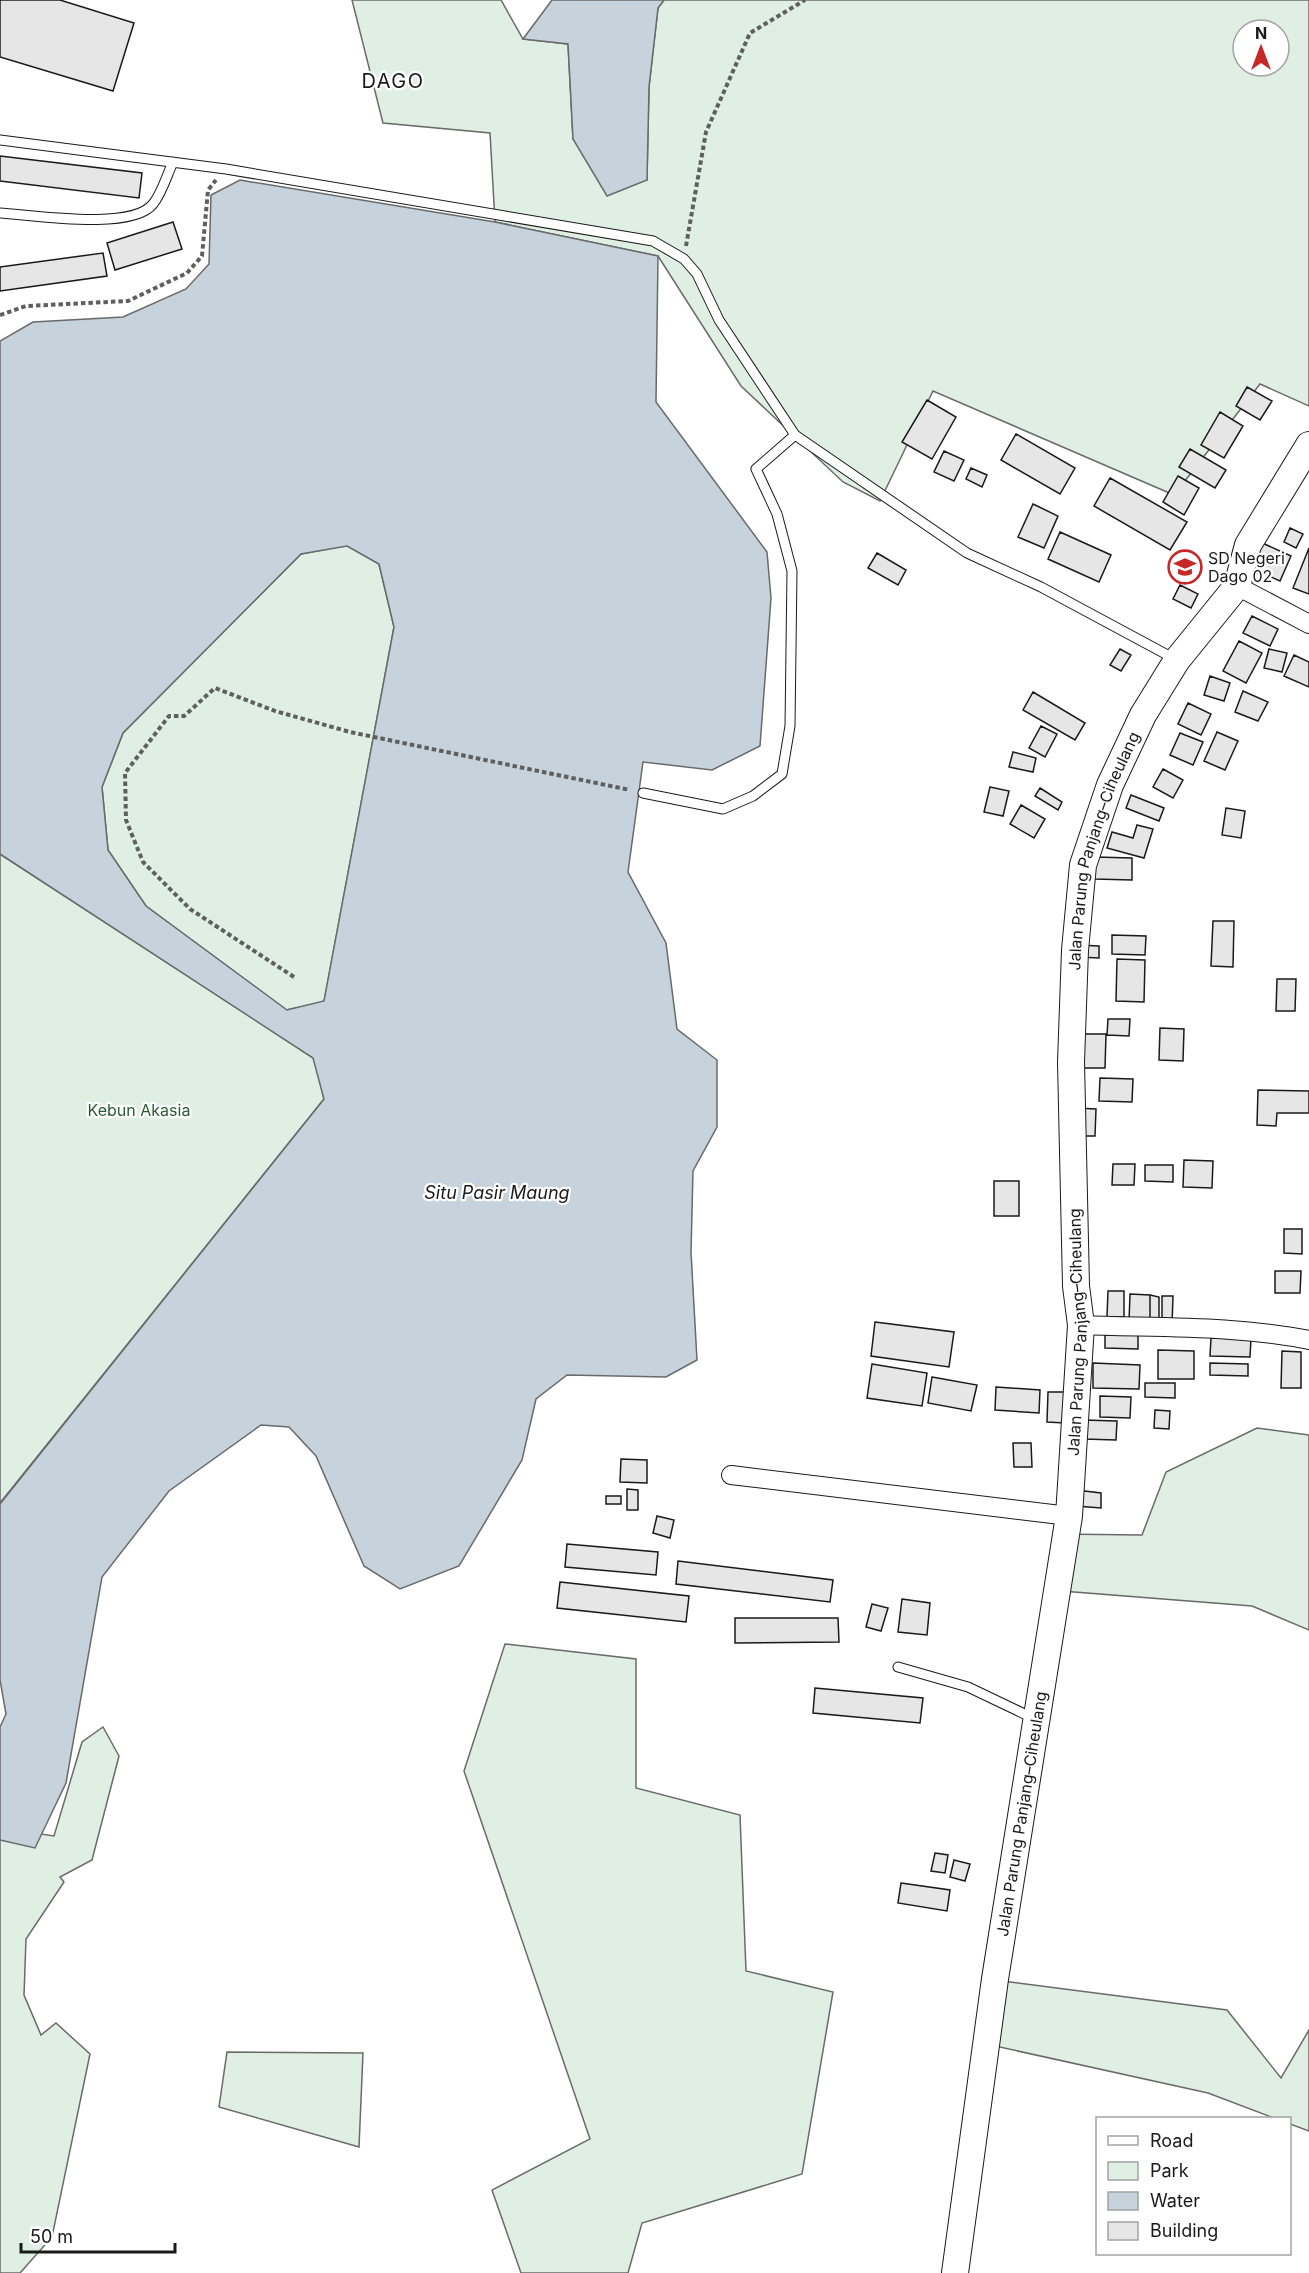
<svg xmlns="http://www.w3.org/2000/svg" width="1309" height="2273" viewBox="0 0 1309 2273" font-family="Inter,sans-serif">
	<rect width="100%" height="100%" fill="#fff"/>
	<!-- green -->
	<path fill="#e0efe3" stroke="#6a6a6a" stroke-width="1.5" fill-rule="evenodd" d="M352 0H501L523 39 568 44 573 139 647 180 649 87 658 8 664 0H1309V406L1260 384 1174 495 933 391 880 501 843 482 741 386 658 256 495 222 490 133 383 123ZM1243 30H1279V66H1243Z
		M347 545 379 564 394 627 324 1002 286 1010 146 906 108 850 102 787 123 733 301 554Z
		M0 854 314 1058 324 1099 0 1503Z
		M1257 1428 1309 1435V1630L1252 1606 1049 1590 1058 1534 1142 1535 1166 1472Z
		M505 1644 636 1659V1788L740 1815 746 1971 833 1992 802 2174 642 2223 628 2273H521L492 2190 590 2139 464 1771Z
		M103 1727 119 1756 92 1860 60 1877 64 1882 26 1939 24 1995 41 2035 56 2023 90 2054 52 2237 20 2273H0V1828L54 1836 82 1742Z
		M987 1979 1227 2010 1281 2078 1309 2030V2131L1290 2124V2118H1274L1208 2093 977 2042Z
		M227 2052 363 2053 359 2147 219 2107Z"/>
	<!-- water -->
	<path fill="#c6d2dc" stroke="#6a6a6a" stroke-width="1.5" fill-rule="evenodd" d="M552 0H664L658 8 649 87 647 180 607 196 573 139 568 44 523 39Z
		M240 180 495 222 658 256 656 402 767 552 771 598 760 746 712 770 643 762 628 872 666 943 677 1029 717 1060V1127L693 1171 691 1252 697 1360 666 1377 567 1375 536 1399 522 1460 459 1566 400 1589 364 1566 316 1456 289 1427 261 1425 169 1491 102 1577 66 1783 35 1848 0 1840V1727L6 1714 0 1680V1504L324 1099 313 1058 0 854V341L33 322 123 317 186 289 209 264 211 195ZM347 546 379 564 394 627 324 1001 287 1010 146 906 108 850 102 787 123 733 301 554Z"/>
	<!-- building -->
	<path fill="#e6e6e6" stroke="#1a1a1a" stroke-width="1.5" d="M0 0H60L134 23 113 91 0 57Z
		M0 156 142 173 139 198 0 181Z
		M173 222 182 249 115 270 107 243Z
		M103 253 107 276 0 291V267Z
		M1247 387 1272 401 1260 420 1236 406Z
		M927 400 956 417 932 459 902 442Z
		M1220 412 1243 426 1224 458 1201 445Z
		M1016 434 1075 468 1060 494 1001 460Z
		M1190 449 1226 470 1215 488 1179 467Z
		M944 451 964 460 954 481 934 472Z
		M971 468 987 475 982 487 966 479Z
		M1178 476 1199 488 1184 515 1163 502Z
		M1110 478 1187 522 1170 550 1094 506Z
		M1033 504 1058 516 1044 548 1018 537Z
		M1290 528 1303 534 1296 548 1284 542Z
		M1060 532 1111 555 1099 582 1048 559Z
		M1260 542 1291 556 1280 581 1249 567Z
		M1309 548V594L1293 588Z
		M877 553 906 570 898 585 868 568Z
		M1180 585 1198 594 1191 608 1173 599Z
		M1252 616 1278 629 1270 646 1243 633Z
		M1239 641 1262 653 1246 683 1223 671Z
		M1120 649 1131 655 1121 671 1110 665Z
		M1269 649 1287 653 1282 672 1264 668Z
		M1294 655 1309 662V687L1284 676Z
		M1210 676 1230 683 1224 701 1204 695Z
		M1243 691 1268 702 1258 721 1235 712Z
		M1033 692 1085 723 1075 740 1023 710Z
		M1188 703 1211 714 1201 735 1178 724Z
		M1041 726 1057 734 1045 757 1029 748Z
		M1217 732 1238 741 1225 770 1204 761Z
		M1180 733 1203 742 1193 765 1170 755Z
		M1013 752 1036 758 1033 772 1009 767Z
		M1163 769 1183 780 1173 798 1153 787Z
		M990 787 1009 791 1003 816 984 812Z
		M1040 788 1062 802 1058 810 1035 796Z
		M1131 795 1164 808 1159 821 1126 808Z
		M1021 805 1045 819 1034 838 1010 824Z
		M1226 808 1245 811 1241 838 1222 835Z
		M1137 825 1153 829 1144 858 1107 848 1112 832 1133 838Z
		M1095 857 1132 858V880L1094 879Z
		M1213 921H1234L1233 967 1211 966Z
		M1112 935 1146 936 1145 955 1112 954Z
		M1077 945 1099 946V958L1077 957Z
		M1117 959 1145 960 1144 1002 1116 1001Z
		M1277 979H1296L1295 1011H1276Z
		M1108 1019H1130L1129 1036 1107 1035Z
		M1160 1028 1184 1029 1183 1061 1159 1060Z
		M1081 1034H1106L1105 1068H1080Z
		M1100 1078 1133 1079 1132 1102 1099 1101Z
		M1258 1090 1309 1091V1113H1277L1276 1126 1257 1125Z
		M1076 1108 1096 1109 1095 1136H1076Z
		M1184 1160 1213 1161 1212 1188 1183 1187Z
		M1113 1164H1135L1134 1185H1112Z
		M1145 1165H1173V1182L1145 1181Z
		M994 1181H1019V1216H994Z
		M1284 1229H1302V1254L1284 1253Z
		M1275 1271H1301L1300 1293H1275Z
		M1108 1291H1124V1317H1107Z
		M1130 1294 1150 1295V1321L1129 1322Z
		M1150 1295 1159 1297V1323L1150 1321Z
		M1162 1296H1173L1172 1325H1162Z
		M875 1322 954 1332 949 1367 871 1356Z
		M1105 1335H1138V1349L1105 1348Z
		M1211 1338 1251 1339 1250 1357 1210 1356Z
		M1158 1350 1194 1351V1379H1158Z
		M1282 1351 1301 1352V1388H1281Z
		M1093 1363 1140 1365 1139 1389 1093 1388Z
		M1210 1363 1248 1364V1376L1210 1375Z
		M872 1364 927 1373 922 1406 867 1398Z
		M932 1377 977 1385 971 1411 928 1403Z
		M1145 1383H1175V1398L1145 1397Z
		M996 1387 1040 1390 1039 1413 995 1410Z
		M1048 1392H1066L1065 1423 1047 1422Z
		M1100 1396 1131 1397 1130 1418 1100 1417Z
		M1155 1410 1170 1411 1169 1429 1154 1428Z
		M1084 1420 1117 1421 1116 1440 1084 1439Z
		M1013 1443H1031L1032 1467H1014Z
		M621 1459 647 1460V1483L620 1482Z
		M627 1489 638 1490V1510H627Z
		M1076 1490 1101 1493V1508L1076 1506Z
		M606 1496H621V1504H606Z
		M657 1516 674 1520 670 1538 653 1533Z
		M567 1544 658 1552 656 1575 565 1567Z
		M678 1561 833 1580 830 1602 676 1584Z
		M560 1582 689 1596 686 1622 557 1608Z
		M902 1599 930 1603 927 1635 898 1632Z
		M872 1604 888 1608 881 1631 866 1627Z
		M735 1618H838L839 1642 735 1643Z
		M815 1688 923 1698 920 1723 813 1713Z
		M935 1853 948 1855 945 1873 931 1871Z
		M954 1860 970 1864 965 1881 950 1877Z
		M901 1883 950 1890 947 1911 898 1903Z"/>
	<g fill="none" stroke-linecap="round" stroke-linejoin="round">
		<defs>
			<path id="lane" d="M0 140 226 169 653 241 684 259 697 274 719 320 795 435 967 553 1041 587 1175 659
				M0 213C33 215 132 231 153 204 162 193 167 175 173 162
				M643 793 723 809 753 796 782 774 790 726 792 571 777 514 756 469 795 435
				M898 1667 968 1687 1035 1719"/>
			<path id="street" d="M1237 586 1309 624
				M1081 1325C1156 1328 1235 1325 1309 1340
				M731 1475 1069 1516"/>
			<g id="secondary">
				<path id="s1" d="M955 2273 995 1979 1069 1516 1081 1325 1076 1286 1071 1062 1075 950 1083 865 1110 785 1143 715 1177 660 1237 586 1248 545 1309 445"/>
			</g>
		</defs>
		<!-- lane casing -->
		<use href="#lane" stroke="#1a1a1a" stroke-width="11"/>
		<!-- street casing -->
		<use href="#street" stroke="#1a1a1a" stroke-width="20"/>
		<!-- secondary casing -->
		<use href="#secondary" stroke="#1a1a1a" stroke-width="28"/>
		<!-- path -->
		<path stroke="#5f5f5f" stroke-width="4" stroke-dasharray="4.5 3" stroke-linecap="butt" d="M686 246 706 132 750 33 805 0
			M0 315 26 306 128 301 187 273 202 256 208 190 216 180
			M294 977 190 909 143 862 126 820 125 773 169 716H184L215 688 275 711 350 732 630 790"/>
		<!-- lane -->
		<use href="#lane" stroke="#fff" stroke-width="9"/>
		<!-- street -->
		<use href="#street" stroke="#fff" stroke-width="18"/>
		<!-- secondary -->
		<use href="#secondary" stroke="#fff" stroke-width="26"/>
	</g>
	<!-- icons -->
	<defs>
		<symbol id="school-ring" viewBox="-11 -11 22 22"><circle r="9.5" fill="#fff" stroke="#c62828" stroke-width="1.5"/><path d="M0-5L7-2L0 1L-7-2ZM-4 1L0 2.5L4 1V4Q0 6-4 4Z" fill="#c62828"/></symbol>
	</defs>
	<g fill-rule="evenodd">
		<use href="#school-ring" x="1166" y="548" width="38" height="38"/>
	</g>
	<g text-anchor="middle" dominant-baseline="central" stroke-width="4.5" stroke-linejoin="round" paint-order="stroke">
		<!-- poi labels -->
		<g font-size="16" fill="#1a1a1a" stroke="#fff" text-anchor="start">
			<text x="1208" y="558">SD Negeri<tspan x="1208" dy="18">Dago 02</tspan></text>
		</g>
		<!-- street labels -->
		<g font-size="16" fill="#1a1a1a" stroke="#fff">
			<text stroke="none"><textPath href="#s1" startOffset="1436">Jalan Parung Panjang–Ciheulang</textPath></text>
			<text stroke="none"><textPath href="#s1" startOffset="950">Jalan Parung Panjang–Ciheulang</textPath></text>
			<text stroke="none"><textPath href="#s1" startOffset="464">Jalan Parung Panjang–Ciheulang</textPath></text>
		</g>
		<!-- park labels -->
		<g font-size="16" fill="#2b5a34" stroke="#fff">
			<text x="139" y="1110">Kebun Akasia</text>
		</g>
		<!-- water labels -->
		<g font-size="18" font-style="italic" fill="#1a1a1a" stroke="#fff">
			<text x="497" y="1192">Situ Pasir Maung</text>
		</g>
		<!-- quarter labels -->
		<g font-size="20" letter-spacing="1.5" fill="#1a1a1a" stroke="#fff">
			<text x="393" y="81">DAGO</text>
		</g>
	</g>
	<!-- legend -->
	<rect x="1096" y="2117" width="195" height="138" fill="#ffffff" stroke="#a3a3a3" stroke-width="1.5"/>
	<rect x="1108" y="2136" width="30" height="9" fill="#ffffff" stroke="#a3a3a3" stroke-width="1.5"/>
	<text x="1150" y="2147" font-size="18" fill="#1a1a1a">Road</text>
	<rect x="1108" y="2162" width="30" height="18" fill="#e0efe3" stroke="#a3a3a3" stroke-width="1.5"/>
	<text x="1150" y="2177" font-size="18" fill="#1a1a1a">Park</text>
	<rect x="1108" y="2192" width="30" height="18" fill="#c6d2dc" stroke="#a3a3a3" stroke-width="1.5"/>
	<text x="1150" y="2207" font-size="18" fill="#1a1a1a">Water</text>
	<rect x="1108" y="2222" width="30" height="18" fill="#e6e6e6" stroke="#a3a3a3" stroke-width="1.5"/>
	<text x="1150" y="2237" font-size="18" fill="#1a1a1a">Building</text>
	<!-- north arrow -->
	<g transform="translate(1261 48)"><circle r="28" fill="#ffffff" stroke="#a3a3a3" stroke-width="1.5"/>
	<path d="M0-4.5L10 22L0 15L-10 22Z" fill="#c62828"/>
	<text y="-9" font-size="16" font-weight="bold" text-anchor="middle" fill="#1a1a1a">N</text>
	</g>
	<!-- scale -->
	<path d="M21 2243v9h154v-9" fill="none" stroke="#1a1a1a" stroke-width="3"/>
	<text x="30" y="2243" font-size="18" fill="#1a1a1a" stroke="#ffffff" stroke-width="4.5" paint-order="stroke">50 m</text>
</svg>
